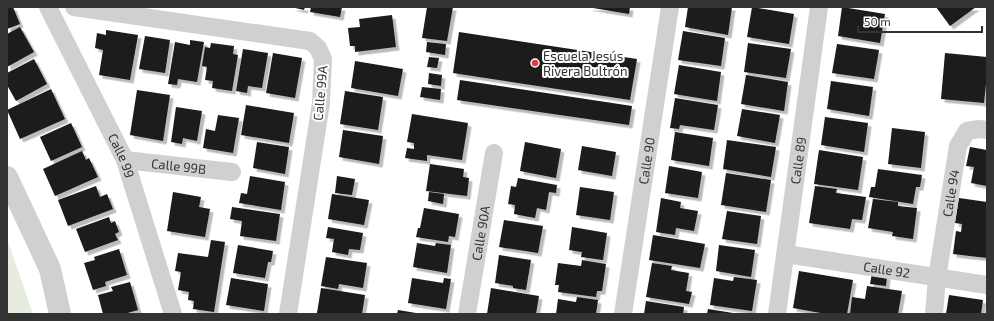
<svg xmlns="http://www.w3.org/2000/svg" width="994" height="321" viewBox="0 0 994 321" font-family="'Exo 2',sans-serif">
	<defs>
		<filter id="shadow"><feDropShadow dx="3.5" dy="3.5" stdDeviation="0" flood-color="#0004"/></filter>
	</defs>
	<rect width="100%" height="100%" fill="#fff"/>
	<!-- green -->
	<path fill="#e6ecdf" d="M7 239 33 314H7Z"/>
	<!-- building -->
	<path fill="#1a1a1a" filter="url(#shadow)" d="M7 7H13L20 24 7 29Z
		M291 7H305L304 10Z
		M311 7H342L340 17 310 12Z
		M427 7H453L447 41 422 38Z
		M587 7H630L629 14Z
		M688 7H732L728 35 685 27Z
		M752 7 794 14 789 44 747 37Z
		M842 7 885 14 880 43 838 36Z
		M936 7H976L950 26Z
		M392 15 396 47 355 52V46H350L348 28 360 27 359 19Z
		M20 27 34 52 7 67V34Z
		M106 30 138 35 130 80 99 75 103 50 95 48 97 33 106 35Z
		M683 31 725 38 721 66 678 60Z
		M459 32 637 59 630 100 453 73Z
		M145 36 170 40 165 73 139 69Z
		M190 40 204 42 197 82 178 79 177 85 168 84 175 42 190 45Z
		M427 42 446 44 445 55 426 52Z
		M211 43 234 46 233 54 238 55 232 91 212 88 213 81 205 80 207 67 202 66 205 47 210 48Z
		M748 43 791 49 786 78 744 72Z
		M837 44 879 50 874 79 832 73Z
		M243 49 268 53 262 88 248 86 247 93 236 91Z
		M273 53 302 58 295 98 266 93Z
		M945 53 987 57V74L984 103 941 99Z
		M429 57 439 58 437 68 427 67Z
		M34 59 47 84 16 101 7 85V73Z
		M355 61 403 69 398 96 351 88Z
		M679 65 721 72 717 101 674 94Z
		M429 73 442 75 441 86 428 84Z
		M746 75 788 82 784 111 741 104Z
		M460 80 632 106 629 125 457 100Z
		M831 81 873 87 869 116 827 109Z
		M422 87 441 89 440 100 420 97Z
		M51 89 65 119 20 139 7 110Z
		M137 90 170 95 163 141 130 135Z
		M345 91 383 97 378 130 340 124Z
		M675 98 718 105 714 130 680 125 679 129 670 128Z
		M246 105 294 113 289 143 241 135Z
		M176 107 202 111 197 141 183 138 182 144 171 142Z
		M742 109 780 115 775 143 737 136Z
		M412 114 468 123 462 160 427 155V161L405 158 407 148 414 149V143L407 142Z
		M218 115 239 118 233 153 203 148 206 129 215 131Z
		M825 117 868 123 864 152 821 145Z
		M71 123 82 147 51 161 40 137Z
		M892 128 925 132 921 168 888 164Z
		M343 130 383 136 379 164 339 157Z
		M675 132 713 138 709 166 671 160Z
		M727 140 776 147 771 177 723 169Z
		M257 142 289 147 285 174 253 168Z
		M525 142 561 149 556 178 520 171Z
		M582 146 616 152 612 176 578 170Z
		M970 147 987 150V186L971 183 974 167 966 166Z
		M819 150 863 157 858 190 814 184Z
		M82 151 86 160 89 158 98 177 55 196 43 169Z
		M430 164 464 169 463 177 469 178 467 196 426 191Z
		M669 166 702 172 698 198 665 193Z
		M878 169 922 175 920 187H916L913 204 869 197 871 187H875Z
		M726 173 771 180 766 212 721 205Z
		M250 176 285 182 281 210 239 203 241 193 247 194Z
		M337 176 355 179 352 195 335 193Z
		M518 178 557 185 556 193 549 192 546 210 537 208 535 218 514 214 515 205 508 204 511 186 516 187Z
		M96 186 100 197 107 194 113 209 68 226 58 200Z
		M815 186 837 189 836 193 866 197 862 220 852 219 850 229 809 223Z
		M580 187 614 192 610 220 576 215Z
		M173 192 201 197 199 207 210 209 205 237 167 231Z
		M429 192 444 194 443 204 428 201Z
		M332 194 369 200 364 225 328 219Z
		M661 198 681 202 680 208 698 211 694 231 676 228 675 235 656 232Z
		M959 198 987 202V258L953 254 956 231 961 232 962 224 955 223Z
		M873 199 898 202V206L917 208 913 239 892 236 893 232 868 228Z
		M232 207 280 214 276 241 240 236 242 221 230 219Z
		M424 208 459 214 455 237 449 236 448 242 416 237 418 228H420Z
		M727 211 761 216 757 244 722 239Z
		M109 217 111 223 115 221 119 232 115 234 118 240 85 252 76 229Z
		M504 220 543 226 538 253 499 247Z
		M328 227 363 233 360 250 349 249 348 255 332 252 334 239 326 238Z
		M572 227 607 233 603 260 581 257 582 252 569 250Z
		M653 235 705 244 700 268 649 260Z
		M211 240 225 242 214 312 193 309 194 301 188 300 189 292 178 290 181 272 175 271 178 253 208 257Z
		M417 243 435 246 436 243 451 245 447 273 413 267Z
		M238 245 273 251 271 262H268L265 278 233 273Z
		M719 245 755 250 751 277 716 271Z
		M119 249 127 275 105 282 106 286 93 290 84 263 95 260 94 257Z
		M499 255 531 260 526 290 513 288V286L495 283Z
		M326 257 367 263 363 288 339 284 338 289 321 286Z
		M582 260 606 264 602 291H597L596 297 558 292 559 285H555L558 263 581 266Z
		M652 263 672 266 671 270 689 273 686 291 692 292 689 304 646 297Z
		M799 271 853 280 847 314H826L793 308Z
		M872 273 887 276 886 286 870 284Z
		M734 277 757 280 752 311 710 305 714 278 733 281Z
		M231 278 268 284 264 311 226 305Z
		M412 278 443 283 444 278 451 279 446 309 408 303Z
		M130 282 138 310 124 314H103L98 295 113 291 111 287Z
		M867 286 902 291 898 314H850L852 297 865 299Z
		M321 288 365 295 362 314 317 313Z
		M491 288 539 296 536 314H487Z
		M949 295 983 300 981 314H946Z
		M577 297 598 300 596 314H556L558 299 576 302Z
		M646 301 684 307 683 314H644Z
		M708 309 733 313V314H707Z
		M398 310 416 313V314H397Z"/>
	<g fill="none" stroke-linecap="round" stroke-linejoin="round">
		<!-- minor -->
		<g stroke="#d0d0d0" stroke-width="18">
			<path id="s1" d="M48 7 125 160 173 314"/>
			<path d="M74 7 310 41 318 48 323 59 321 103 288 314"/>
			<path id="s2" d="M125 160 232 172"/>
			<path id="s3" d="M786 254 987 285"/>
			<path id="s4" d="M467 314 494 153"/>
			<path id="s5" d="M623 314 670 7"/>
			<path id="s6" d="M777 314 819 7"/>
			<path id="s7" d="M934 314 937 278 958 146 967 131 979 129 987 130"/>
		</g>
		<!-- tertiary -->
		<path stroke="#d0d0d0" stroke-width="22" d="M7 177 50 269 60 314"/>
	</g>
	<!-- markers -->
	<circle fill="#e63946" stroke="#fff" stroke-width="1.5" cx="535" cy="63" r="4"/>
	<g text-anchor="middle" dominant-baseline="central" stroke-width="4" stroke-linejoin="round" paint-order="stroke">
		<!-- poi labels -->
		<g font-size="13" fill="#333" stroke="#fff" text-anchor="start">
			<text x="543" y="56">Escuela Jesús<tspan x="543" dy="15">Rivera Bultrón</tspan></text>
		</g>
		<!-- street labels -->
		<g font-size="13" fill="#333" stroke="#fff">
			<text transform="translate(320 93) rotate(-85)">Calle 99A</text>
			<text stroke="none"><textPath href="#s1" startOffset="166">Calle 99</textPath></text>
			<text stroke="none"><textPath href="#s5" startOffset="155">Calle 90</textPath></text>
			<text stroke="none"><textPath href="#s6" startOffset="155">Calle 89</textPath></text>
			<text stroke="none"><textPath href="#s2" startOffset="54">Calle 99B</textPath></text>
			<text stroke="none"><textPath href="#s7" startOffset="122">Calle 94</textPath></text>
			<text stroke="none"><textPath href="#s4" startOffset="82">Calle 90A</textPath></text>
			<text stroke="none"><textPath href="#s3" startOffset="102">Calle 92</textPath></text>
		</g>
	</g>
	<!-- border -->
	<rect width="994" height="321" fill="none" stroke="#333333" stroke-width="16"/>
	<!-- scale -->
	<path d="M858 26v6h124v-6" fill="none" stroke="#333333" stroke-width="2"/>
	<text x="864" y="26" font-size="12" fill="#333333" stroke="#ffffff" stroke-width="3" paint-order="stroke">50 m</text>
</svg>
